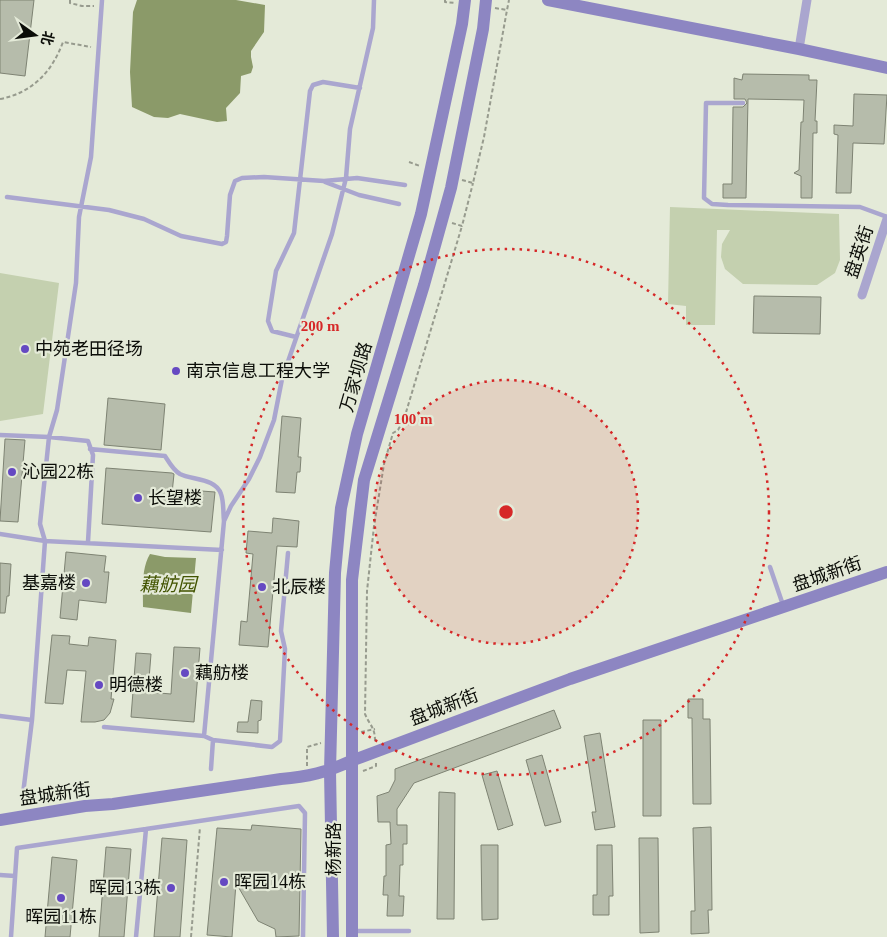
<svg xmlns="http://www.w3.org/2000/svg" width="887" height="937" viewBox="0 0 887 937" font-family="'Times New Roman','Noto Sans SC',serif">
	<rect width="100%" height="100%" fill="#e4ead8"/>
	<!-- green -->
	<path fill="#c4d0af" d="M670 207 839 214 840 260 835 273 817 285 743 284 725 269 721 257 722 244 730 230H717L715 325H686V306L668 304Z
		M0 273 59 283 43 414 0 421Z"/>
	<!-- water -->
	<path fill="#8b9a69" d="M137 0H236L265 5 264 32 251 51V57L253 67 251 73 241 76 240 93 226 108 227 121 217 122 180 114 168 118 154 117 132 107 130 72 133 12Z
		M150 554 165 557 196 558 191 613 143 607C143 590 141 569 150 554Z"/>
	<!-- building -->
	<path fill="#b6bcab" stroke="#7e8373" d="M0 0H34L25 76 0 73Z
		M743 74 809 75V80H817L815 121H817V133H813L812 198H801V176L794 173 799 170 801 122H803L804 100 748 99 746 198H723V184H732L733 107H743L747 103 745 99H734V78L742 80Z
		M854 94 887 95 884 144 853 143 851 193H836L838 135 834 134V125L853 126Z
		M754 296 821 297 820 334 753 333Z
		M108 398 165 404 161 450 104 445Z
		M282 416 301 418 298 457H301L300 472H297L295 493 276 492Z
		M5 439 25 440 18 522 0 521Z
		M106 468 172 473 174 474 171 503 187 504 188 490 215 492 211 532 102 524Z
		M273 518 299 521 297 547 277 546 268 647 239 645 241 621 247 622 253 554 246 553 248 531 272 533Z
		M66 552 106 556 104 572H109L106 603 79 600 77 620 60 618Z
		M0 563 11 564 9 596H7L5 613H0Z
		M52 635 70 636 69 644 88 646 89 637 116 640 111 699H114L110 713 104 720 95 722H81L86 671 67 670 63 704 45 703Z
		M174 647 200 648 194 722 131 717 136 653 151 654 148 692 171 694Z
		M688 699H703V719H710L711 804H693L692 718H688Z
		M251 700 262 701 261 720 258 721V733L237 732 238 722H248Z
		M554 710 561 728 414 783 397 809V825H407V844H403V865H400L399 896H404L403 916H387L388 895H383L384 876H386V845L391 844 390 822H378L377 796 389 792 395 780V769Z
		M643 720H661V816H643Z
		M600 733 615 827 595 830 592 812H596L584 736Z
		M542 755 561 822 545 826 526 760Z
		M497 771 513 825 498 830 482 775Z
		M439 792 455 793 454 919H437Z
		M252 825 301 829 299 936 276 937 275 929 258 921 236 883 232 937 207 935 217 828 251 830Z
		M711 827 712 910H708L709 933 691 934V911H695L693 828Z
		M162 838 187 840 180 937H154Z
		M639 838H658L659 932 640 933Z
		M481 845H498V919L482 920Z
		M597 845H612L613 896H609V915H593V895H597Z
		M106 847 131 849 124 937H99Z
		M52 857 77 860 70 937H45Z"/>
	<g fill="none" stroke-linecap="round" stroke-linejoin="round">
		<!-- path -->
		<path stroke="#979b8e" stroke-width="2" stroke-dasharray="4 2.5" stroke-linecap="butt" d="M70 0V3L82 6H94
			M445 0V2L456 3
			M495 8 507 10 509 0
			M0 99C32 93 52 72 63 42L91 47
			M409 162 420 166
			M462 180 473 183 484 137 507 10
			M452 223 462 226 473 183
			M361 732 375 729
			M375 741C375 727 370 726 365 714L367 591 374 526 384 464 393 433 398 430 404 419 462 226
			M307 766V747L321 743
			M363 771 376 766V763
			M191 937 200 827"/>
		<!-- service -->
		<path stroke="#aaa6cf" stroke-width="4.5" d="M743 103H706L704 198 712 204 728 205 860 207 887 217
			M325 182 359 195 399 204
			M7 197 109 210 144 219 181 236 222 244 226 242 227 236 230 195 235 181 242 178 264 177 324 181 357 178 405 185
			M296 337 272 331 268 321 276 271 294 233 310 91 313 85 323 82 360 88
			M0 435 49 437 88 441 93 455 88 542
			M90 449 165 456C169 462 173 470 180 474 192 480 216 478 221 494 224 502 223 513 224 521L204 736 213 740 211 769
			M224 521 231 506 249 479 260 457 274 420 282 379 332 234 346 178 350 129 373 28 374 0
			M0 534 45 541 222 550
			M770 567 783 605
			M0 716 32 720
			M104 727 204 736
			M213 740 272 747 280 741 285 649 281 631 288 553
			M23 794 32 720 45 541 40 524 49 437 57 410 76 283 79 217 91 157 102 0
			M146 829 299 806 305 813 303 937
			M0 875 15 876
			M353 931H409
			M11 937 17 848 146 829 136 937"/>
		<!-- minor -->
		<path stroke="#aaa6cf" stroke-width="9" d="M799 49 807 0
			M862 295 887 219"/>
		<!-- secondary -->
		<path stroke="#8d86c2" stroke-width="12" d="M548 0 799 49 887 68
			M0 820 85 806 113 804 281 779C308 777 327 772 351 761L570 679 887 572
			M333 937 330 771 335 573 341 508 357 434 421 214 462 24 465 0
			M352 937V580L364 480 424 285 451 188 483 29 486 0"/>
	</g>
	<!-- distance rings -->
	<circle cx="506" cy="512" r="132" fill="#d62828" fill-opacity=".12"/>
	<g fill="none" stroke="#d62828" stroke-width="2.5" stroke-dasharray="2.5 5">
		<circle cx="506" cy="512" r="132"/>
		<circle cx="506" cy="512" r="263"/>
	</g>
	<!-- markers -->
	<g fill="#6549c2" stroke="#e4ead8" stroke-width="2">
		<circle cx="25" cy="349" r="5"/>
		<circle cx="176" cy="371" r="5"/>
		<circle cx="12" cy="472" r="5"/>
		<circle cx="138" cy="498" r="5"/>
		<circle cx="86" cy="583" r="5"/>
		<circle cx="262" cy="587" r="5"/>
		<circle cx="185" cy="673" r="5"/>
		<circle cx="99" cy="685" r="5"/>
		<circle cx="224" cy="882" r="5"/>
		<circle cx="171" cy="888" r="5"/>
		<circle cx="61" cy="898" r="5"/>
	</g>
	<g text-anchor="middle" dominant-baseline="central" stroke-width="4.5" stroke-linejoin="round" paint-order="stroke">
		<!-- street labels -->
		<g font-size="18" fill="#0b0d08" stroke="#e4ead8">
			<text transform="translate(859 252) rotate(-72)">盘英街</text>
			<text transform="translate(356 377) rotate(-74)">万家坝路</text>
			<text transform="translate(827 574) rotate(-19)">盘城新街</text>
			<text transform="translate(444 707) rotate(-21)">盘城新街</text>
			<text transform="translate(55 794) rotate(-8)">盘城新街</text>
			<text transform="translate(334 849) rotate(-90)">杨新路</text>
		</g>
		<!-- poi labels -->
		<g font-size="18" fill="#0b0d08" stroke="#e4ead8" text-anchor="start">
			<text x="35" y="349">中苑老田径场</text>
			<text x="186" y="371">南京信息工程大学</text>
			<text x="22" y="472">沁园22栋</text>
			<text x="148" y="498">长望楼</text>
			<text x="76" y="583" text-anchor="end">基嘉楼</text>
			<text x="272" y="587">北辰楼</text>
			<text x="195" y="673">藕舫楼</text>
			<text x="109" y="685">明德楼</text>
			<text x="234" y="882">晖园14栋</text>
			<text x="161" y="888" text-anchor="end">晖园13栋</text>
			<text x="61" y="917" text-anchor="middle">晖园11栋</text>
		</g>
		<!-- water labels -->
		<g font-size="19" font-style="italic" fill="#425401" stroke="#e4ead8">
			<text x="168" y="584">藕舫园</text>
		</g>
	</g>
	<circle cx="506" cy="512" r="8" fill="#d62828" stroke="#e4ead8" stroke-width="2.5"/>
	<g font-size="15" text-anchor="middle" font-weight="bold" fill="#d62828" stroke="#e4ead8" stroke-width="4.5" stroke-linejoin="round" paint-order="stroke">
		<text x="320" y="331">200 m</text>
		<text x="413" y="424">100 m</text>
	</g>
	<!-- north arrow -->
	<g transform="translate(35 35) rotate(104)" stroke="#e4ead8" stroke-width="4" paint-order="stroke">
	<path d="M0-4L9 19L0 12L-9 19Z" fill="#0b0d08"/>
	<text y="-8" font-size="14" font-weight="bold" text-anchor="middle" fill="#0b0d08">北</text>
	</g>
</svg>
